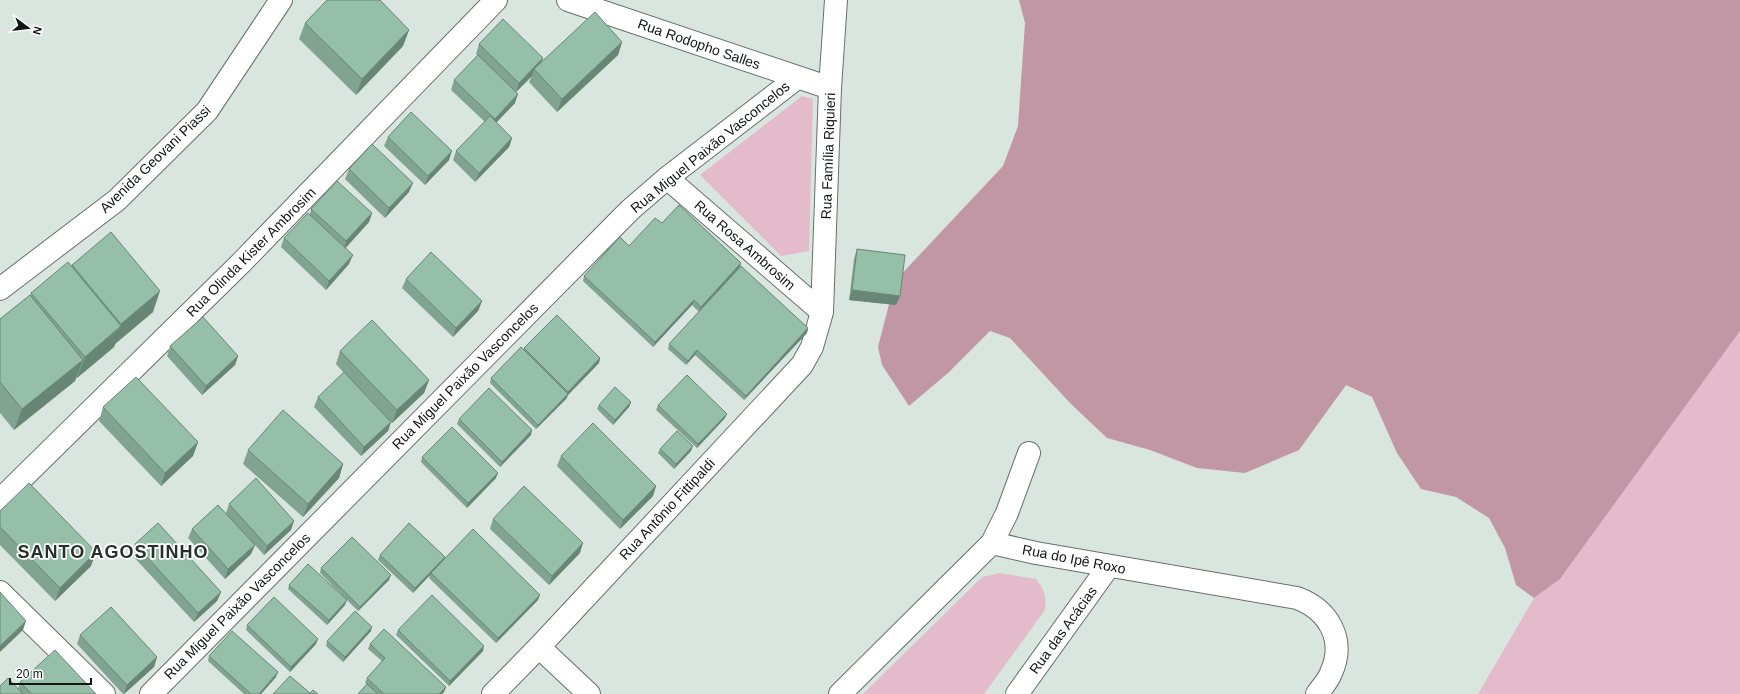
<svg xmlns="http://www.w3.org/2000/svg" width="1740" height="694" viewBox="0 0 1740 694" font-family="Helvetica,sans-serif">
	<rect width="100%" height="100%" fill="#d9e6df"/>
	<!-- green -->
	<path fill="#e4bbca" d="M802 96 813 99 809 251 781 256 700 175Z
		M1740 331V694H1478L1534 598 1560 579Z
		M999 573 1036 579C1044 589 1047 597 1045 610L984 694H863L978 581 983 577Z"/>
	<!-- forest -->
	<path fill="#c197a6" d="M1019 0H1740V331L1560 579 1534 598 1516 585 1505 548 1489 518 1456 497 1421 489 1397 453 1372 397 1346 385 1299 450 1245 473 1197 468 1150 450 1107 438 1071 404 1010 338 990 331 948 373 909 406 882 365 878 347 895 281 1003 166 1018 126 1025 23Z"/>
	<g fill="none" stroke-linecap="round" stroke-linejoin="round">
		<defs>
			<path id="minor" d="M568 0 830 88
				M667 178 822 312
				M0 500 241 263 496 0
				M992 543 1007 513 1029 453
				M0 592 104 694
				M539 647 589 694
				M151 694 630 210 667 178 797 78
				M493 694 539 647 802 365 812 347 822 312 830 88 836 0
				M840 694 992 543 1036 553 1297 598C1329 610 1346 640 1331 673 1328 681 1322 687 1317 694
				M1017 694 1109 566"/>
			<path id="major" d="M0 289 117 200 207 111 281 0"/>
		</defs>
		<!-- minor casing -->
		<use href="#minor" stroke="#65706a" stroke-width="24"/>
		<!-- major casing -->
		<use href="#major" stroke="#65706a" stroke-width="24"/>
		<!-- minor -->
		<use href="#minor" stroke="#fff" stroke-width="22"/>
		<!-- major -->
		<use href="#major" stroke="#fff" stroke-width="22"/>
	</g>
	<!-- wall -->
	<path fill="#80a491" d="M305 23 409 30 403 46 356 95 299 39Z
		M622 42 618 55 557 112 529 82 532 76 516 92 515 103 496 123 512 138 509 147 475 182 453 160 456 151 485 122 451 90 454 80 478 56 476 54 479 44 543 58 542 62Z
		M388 137 449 160 425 185 384 146Z
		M349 169 409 192 385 218 345 179Z
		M311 209 372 213 369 222 345 248 349 264 326 290 281 247 284 238 310 214Z
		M662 223 741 263 740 267 808 328 807 333 744 400 695 355 686 365 668 349 669 344 699 312 692 305 653 347 583 281 584 276Z
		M857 249 896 305 849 300 854 259Z
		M72 265 153 312 115 344 114 347 77 378 76 377 75 381 14 430 0 413V319L30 296 31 293 71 266Z
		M406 279 482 301 478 311 453 337 402 288Z
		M170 346 238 356 235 365 202 395 167 356Z
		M524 348 600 358 599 363 568 395 566 399 536 429 490 383 491 378 524 350Z
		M340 351 429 380 424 393 392 423 391 422 388 431 361 456 314 407 318 397 344 373 336 364Z
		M631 402 629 407 613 425 597 409 599 405Z
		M658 405 725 418 697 448 656 410Z
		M103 407 198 442 193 456 161 486 99 421Z
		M459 419 531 435 500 467 457 424Z
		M660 449 691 451 674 469 658 453Z
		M248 450 343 464 339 478 303 517 243 464Z
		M561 456 656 486 653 496 620 529 557 466Z
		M422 457 496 478 467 508 421 462Z
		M229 504 291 530 264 555 255 545 251 554 225 579 188 538 192 529 226 513Z
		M0 511 91 566 55 601 0 545Z
		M493 519 580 553 549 585 490 529Z
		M135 544 221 592 217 601 194 622 131 554Z
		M380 555 445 557 444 560 538 600 496 643 429 578 430 575 413 593 378 560Z
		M321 568 389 580 358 611 320 573Z
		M289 585 345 605 327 625 288 589Z
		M247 625 316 644 290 672 246 630Z
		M398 630 483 651 449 686 396 635Z
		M371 631 343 662 326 646 327 641Z
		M80 635 157 657 154 667 124 694H123L77 644Z
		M370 644 446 687 444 692 442 694H358L367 684 365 683 367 678 382 661 368 649Z
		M209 656 276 677 261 694H244L208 661Z
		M20 682 96 694H0L18 689Z"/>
	<!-- shaded-wall -->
	<path fill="#688676" d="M409 30 403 46 356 95 362 79Z
		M622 42 618 55 557 112 562 99Z
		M543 58 540 67 534 69 532 76 516 92 519 83Z
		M518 94 515 103 491 128 495 119Z
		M512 138 509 147 475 182 479 173Z
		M452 151 449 160 425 185 428 176Z
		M413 183 409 192 385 218 389 208Z
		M372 213 369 222 343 251 346 241Z
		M353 255 349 264 326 290 329 281Z
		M741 263 739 268 699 312 701 307Z
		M852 290 900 296 896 305 849 300Z
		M160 291 153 312 115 344 114 347 77 378 85 357 120 328 121 324Z
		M694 300 692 305 653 347 655 342Z
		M482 301 478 311 453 337 456 328Z
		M808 328 807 333 744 400 746 396Z
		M697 350 695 355 686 365 688 361Z
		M238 356 235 365 202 395 206 386Z
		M600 358 599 363 568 395 566 399 536 429 538 425 566 396 568 392Z
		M83 360 75 381 14 430 22 409Z
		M429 380 424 393 392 423 397 410Z
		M631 402 629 407 613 425 615 420Z
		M727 414 725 418 697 448 698 444Z
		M391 422 388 431 361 456 364 447Z
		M532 430 531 435 500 467 502 462Z
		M198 442 193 456 161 486 165 473Z
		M693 446 691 451 674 469 676 464Z
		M343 464 339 478 303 517 308 504Z
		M498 473 496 478 467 508 468 503Z
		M656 486 653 496 620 529 623 520Z
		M294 521 291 530 264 555 267 546Z
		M583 543 580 553 549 585 552 576Z
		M255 545 251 554 225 579 228 569Z
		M96 552 91 566 55 601 60 588Z
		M445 557 443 561 431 573 430 575 413 593 415 588Z
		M391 575 389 580 358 611 360 607Z
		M221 592 217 601 194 622 198 613Z
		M540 595 538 600 496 643 498 638Z
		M347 600 345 605 327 625 329 620Z
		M26 621 23 630 0 652V646Z
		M372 627 371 631 343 662 345 657Z
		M318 639 316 644 290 672 291 667Z
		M484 646 483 651 449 686 450 681Z
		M157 657 154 667 124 694 127 685Z
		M278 672 276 677 261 694H259Z
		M446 687 444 692 442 694H439Z"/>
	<!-- building -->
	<path fill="#95bfa9" stroke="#688676" d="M327 0H380L409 30 362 79 305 23Z
		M595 12 622 42 562 99 534 69Z
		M503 19 543 58 519 83 479 44Z
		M478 55 518 94 495 119 454 80Z
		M411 112 452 151 428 176 388 137Z
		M490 116 512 138 479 173 456 151Z
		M372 144 413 183 389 208 349 169Z
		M337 181 372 213 346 241 311 209Z
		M679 205 741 263 701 307 694 300 655 342 584 276 620 237 629 246 655 218 662 223Z
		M308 213 353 255 329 281 284 238Z
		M111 232 160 291 121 324 72 265Z
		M857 249 905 255 900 296 852 290Z
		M431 252 482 301 456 328 406 279Z
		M68 262 121 326 85 357 31 293Z
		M741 266 808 328 746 396 697 350 688 361 669 344Z
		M30 295 83 360 22 409 0 382V319Z
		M557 315 600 358 568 392 524 348Z
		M203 317 238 356 206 386 170 346Z
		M372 320 429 380 397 410 340 351Z
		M521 347 568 394 538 425 491 378Z
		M344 372 391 422 364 447 318 397Z
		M687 375 727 414 698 444 658 405Z
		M136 377 198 442 165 473 103 407Z
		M615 387 631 402 615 420 599 405Z
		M489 388 532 430 502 462 459 419Z
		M283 410 343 464 308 504 248 450Z
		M593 423 656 486 623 520 561 456Z
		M452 427 498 473 468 503 422 457Z
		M677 431 693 446 676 464 660 449Z
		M256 478 294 521 267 546 229 504Z
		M29 483 96 552 60 588 0 527V511Z
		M524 486 583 543 552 576 493 519Z
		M218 505 255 545 228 569 192 529Z
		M158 523 221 592 198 613 135 544Z
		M409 523 445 557 415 588 380 555Z
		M473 529 540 595 498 638 431 573Z
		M352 537 391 575 360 607 321 568Z
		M308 564 347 600 329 620 289 585Z
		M0 592 26 621 0 646Z
		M432 595 484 646 450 681 398 630Z
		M274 597 318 639 291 667 247 625Z
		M111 607 157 657 127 685 80 635Z
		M355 611 372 627 345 657 327 641Z
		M384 629 446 687 439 694H384L367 678 385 658 370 644Z
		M232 631 278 672 259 694H251L209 656Z
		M55 650 96 694H32L20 682Z
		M290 676 310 693 309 694H273Z
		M8 678 23 694H0V686Z
		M367 684 378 694H358Z
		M313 690 318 694H309Z"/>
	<g text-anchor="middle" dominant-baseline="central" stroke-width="3.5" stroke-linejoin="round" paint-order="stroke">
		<!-- street labels -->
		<g font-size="14" fill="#111513" stroke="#fff">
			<text transform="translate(699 44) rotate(19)">Rua Rodopho Salles</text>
			<text transform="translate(710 147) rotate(-39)">Rua Miguel Paixão Vasconcelos</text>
			<text transform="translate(828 156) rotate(-88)">Rua Família Riquieri</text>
			<text transform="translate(155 159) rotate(-44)">Avenida Geovani Piassi</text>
			<text transform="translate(745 245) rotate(41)">Rua Rosa Ambrosim</text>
			<text transform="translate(251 252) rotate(-45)">Rua Olinda Kister Ambrosim</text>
			<text transform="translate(465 376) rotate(-45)">Rua Miguel Paixão Vasconcelos</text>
			<text transform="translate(667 509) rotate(-47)">Rua Antônio Fittipaldi</text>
			<text transform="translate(1074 559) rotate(11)">Rua do Ipê Roxo</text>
			<text transform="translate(237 606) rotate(-45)">Rua Miguel Paixão Vasconcelos</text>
			<text transform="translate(1063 630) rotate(-54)">Rua das Acácias</text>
		</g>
		<!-- district labels -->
		<g font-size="18" font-weight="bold" letter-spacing="1" fill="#27312b" stroke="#fff">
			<text x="113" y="552">SANTO AGOSTINHO</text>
		</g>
	</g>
	<!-- north arrow -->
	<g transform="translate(28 28) rotate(105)" stroke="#ffffff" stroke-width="3" paint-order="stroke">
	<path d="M0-3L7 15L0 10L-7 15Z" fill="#111513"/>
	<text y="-6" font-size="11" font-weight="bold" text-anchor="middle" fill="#111513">N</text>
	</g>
	<!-- scale -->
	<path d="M10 678v6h81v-6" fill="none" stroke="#111513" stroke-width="2"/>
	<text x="16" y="678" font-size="12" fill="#111513" stroke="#ffffff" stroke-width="3" paint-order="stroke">20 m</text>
</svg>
